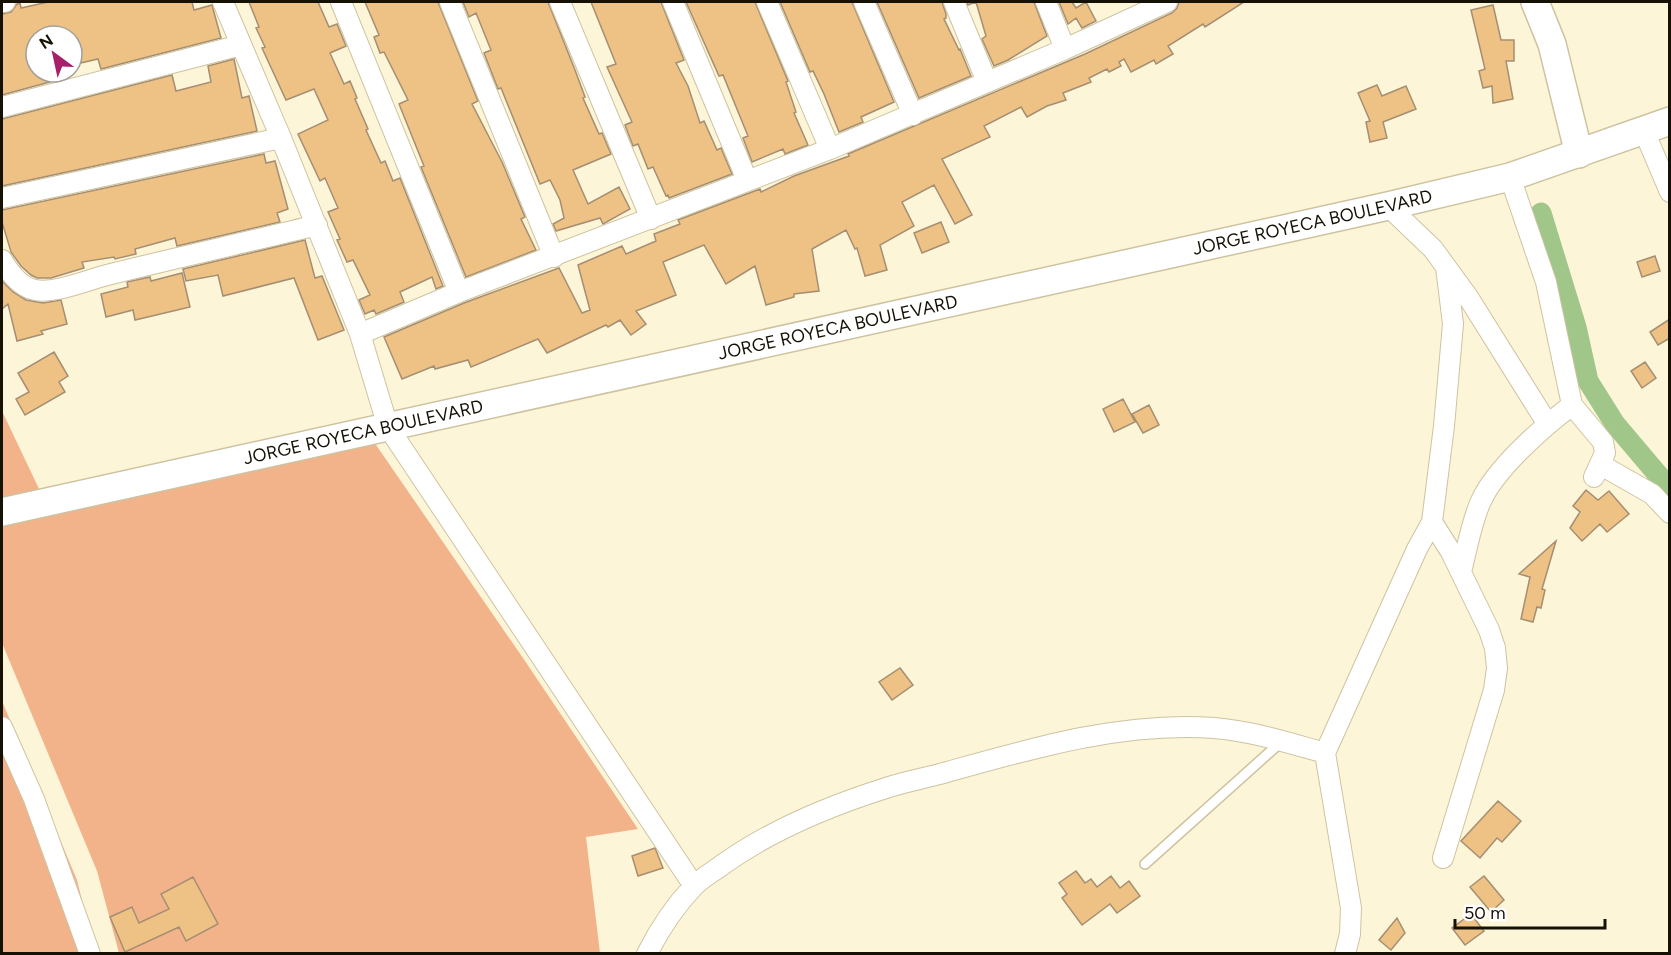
<svg xmlns="http://www.w3.org/2000/svg" width="1671" height="955" viewBox="0 0 1671 955" font-family="Figtree,sans-serif">
	<rect width="100%" height="100%" fill="#fdf5d8"/>
	<!-- green -->
	<path fill="#f3b38a" d="M2 411 41 493 2 502Z
		M374 442 525 661 638 829 586 837 600 953H119L97 871 2 643V521Z
		M2 701 77 880 95 953H2Z"/>
	<g fill="none" stroke-linecap="round" stroke-linejoin="round">
		<!-- canal -->
		<path stroke="#a0c689" stroke-width="21" d="M1541 213 1576 327 1588 381 1615 424 1670 489"/>
	</g>
	<!-- building -->
	<path fill="#eec185" stroke="#a58e72" stroke-width="1.5" d="M48 2H192L194 10 212 5 221 38 101 69 98 59 72 65V36H36V72H55L57 80 2 95V14L11 12 17 4 20 3 21 8Z
		M249 2H318L329 27 337 24 346 46 330 53 344 84 350 81 357 98 355 99 368 129 366 130 381 163 385 161 393 181 400 178 443 286 436 289 432 277 400 292 404 302 376 314 374 310 365 314 359 300 370 295 353 260 347 262 337 240 340 239 328 212 338 208 325 178 320 181 298 134 328 120 314 89 286 100 262 48 265 47 256 28 259 27Z
		M365 2H438L478 101 472 104 502 162 525 217 521 219 536 250 466 277 421 167 424 166 399 104 408 100 384 52 380 53 374 37 379 35Z
		M463 2H548L575 70 585 97 583 98 599 134 602 133 611 154 573 170 588 204 619 187 630 209 603 224 600 218 556 231 553 224 564 218 560 200 550 180 540 184 501 88 498 89 484 53 491 50 476 13 469 17Z
		M591 2H661L684 60 676 63 688 86 700 123 704 121 717 150 721 148 732 174 669 198 668 195 666 196 653 167 648 169 638 144 633 146 625 125 632 122 607 67 616 64Z
		M686 2H755L788 81 786 82 796 112 794 113 808 145 785 154 783 149 752 162 743 138 748 136 723 75 719 76Z
		M780 2H852L894 102 861 117 863 122 839 132 824 94 813 71 810 72Z
		M877 2H942L946 14V18L944 19 959 50 960 49 971 76 919 98Z
		M967 2H1034L1047 36 1008 60 994 66 982 39 986 36 976 2 968 5Z
		M1059 2H1072L1076 8 1086 2 1096 21 1082 28 1076 18 1068 24Z
		M1179 2H1244L1205 27 1203 24 1168 46 1173 54 1156 64 1154 60 1131 72 1124 59 1119 62 1121 66 1109 72 1107 69 1089 78 1091 82 1063 93 1066 100 1047 106 1027 117 1021 107 984 126 990 137 942 159 972 215 955 224 934 185 902 202 914 226 880 245 887 270 865 276 857 248 855 249 846 230 812 249 819 291 794 294V297L766 305 755 266 726 284 704 245 663 262 676 295 636 311 646 324 631 335 620 320 608 327 606 325 547 353 538 339 471 367 468 360 435 369 434 366 402 379 384 337 464 303 559 268 582 313 590 310 578 265 622 246 626 254 656 241 654 234 680 224 678 220 760 189 761 192 794 176 849 156 848 154 1085 54 1172 13 1177 8Z
		M1493 5 1501 40H1514V61H1506L1513 99 1493 103 1492 86 1483 88 1479 71 1485 69 1471 10Z
		M234 59 242 98 249 96 257 131 2 186V119L172 75 176 91 211 82 208 66Z
		M1377 85 1382 96 1406 86 1416 109 1383 122 1387 138 1370 142 1366 122 1370 121 1358 93Z
		M264 154 266 163 275 161 288 209 277 213 280 222 177 246 175 238 135 249 136 254 115 259 114 257 82 262 84 268 51 278H37L31 275 21 266 11 252 2 222V210Z
		M941 222 949 242 922 253 914 233Z
		M305 240 315 278 322 276 344 330 318 340 294 278 223 296 218 275 186 281 183 269Z
		M1655 256 1660 271 1642 277 1637 262Z
		M182 273 190 307 135 320 133 310 106 317 101 294 128 287 127 282 150 277 151 281Z
		M2 281 13 292 26 300 43 303 61 300 67 324 41 331 43 334 17 341 8 304 2 309Z
		M1670 319V338L1658 345 1650 332Z
		M54 352 68 376 59 382 65 392 25 415 16 399 29 392 18 373Z
		M1645 362 1656 378 1642 388 1631 371Z
		M1123 399 1135 422 1114 432 1103 409Z
		M1149 405 1159 425 1143 433 1132 414Z
		M1586 490 1598 500 1609 491 1629 514 1607 532 1600 524 1582 541 1570 528 1580 512 1573 506Z
		M1556 541 1542 589 1545 590 1541 608 1537 607 1533 622 1521 619 1530 577 1519 574Z
		M900 668 913 685 892 700 879 682Z
		M1498 801 1521 821 1502 842 1497 838 1480 858 1461 841Z
		M655 848 663 868 638 876 632 856Z
		M1076 871 1085 883 1091 879 1097 887 1111 876 1120 888 1129 881 1140 896 1117 913 1110 904 1082 925 1062 898 1067 894 1059 883Z
		M1484 876 1504 900 1491 912 1470 887Z
		M193 877 218 924 186 941 179 927 125 952 110 917 132 907 139 923 169 909 161 894Z
		M1471 914 1484 931 1465 945 1452 928Z
		M1397 918 1405 933 1391 950 1379 940Z"/>
	<g fill="none" stroke-linecap="round" stroke-linejoin="round">
		<defs>
			<path id="lane" d="M1145 864 1281 742"/>
			<path id="street" d="M2 2H5
				M223 2 281 138 360 334 388 427 694 886
				M341 2 459 292
				M450 2 554 257
				M560 2 651 219
				M673 2 747 180
				M767 2 830 149
				M864 2 913 115
				M954 2 987 82
				M1046 2 1065 49
				M2 107 241 45
				M1644 131 1670 192
				M1510 177 1546 282 1572 405 1603 442 1605 453 1594 477
				M2 198 281 138
				M1388 206 1433 249 1468 297 1547 423
				M2 260C9 272 20 287 35 290 56 294 89 279 111 274 179 257 248 242 317 225
				M360 334 459 292 830 149 1065 49 1167 2
				M1601 465 1652 494 1670 513
				M1432 522 1451 552 1489 630 1495 648 1497 668 1494 690 1443 858
				M1461 572C1467 549 1471 523 1481 501 1496 468 1543 427 1572 405
				M2 727 34 799 90 954
				M647 954C659 930 675 906 693 887 701 878 713 872 722 865 771 830 829 806 886 788 906 781 927 778 947 772 1033 748 1125 721 1214 728 1252 731 1289 743 1325 753
				M1345 954 1350 934 1351 908 1325 753 1417 549 1432 522 1444 426 1453 324 1446 267"/>
			<g id="secondary">
				<path d="M1535 2 1552 44 1579 154"/>
				<path id="s1" d="M2 512 1388 206 1510 177 1670 121"/>
			</g>
		</defs>
		<!-- lane casing -->
		<use href="#lane" stroke="#cdc3a0" stroke-width="12"/>
		<!-- street casing -->
		<use href="#street" stroke="#cdc3a0" stroke-width="22"/>
		<!-- secondary casing -->
		<use href="#secondary" stroke="#cdc3a0" stroke-width="30"/>
		<!-- lane -->
		<use href="#lane" stroke="#fff" stroke-width="9"/>
		<!-- street -->
		<use href="#street" stroke="#fff" stroke-width="20"/>
		<!-- secondary -->
		<use href="#secondary" stroke="#fff" stroke-width="27"/>
	</g>
	<g text-anchor="middle" dominant-baseline="central" stroke-width="6" stroke-linejoin="round" paint-order="stroke">
		<!-- street labels -->
		<g font-size="18" fill="#151205" stroke="#fff">
			<text stroke="none"><textPath href="#s1" startOffset="1342">JORGE ROYECA BOULEVARD</textPath></text>
			<text stroke="none"><textPath href="#s1" startOffset="856">JORGE ROYECA BOULEVARD</textPath></text>
			<text stroke="none"><textPath href="#s1" startOffset="370">JORGE ROYECA BOULEVARD</textPath></text>
		</g>
	</g>
	<!-- border -->
	<rect width="1671" height="955" fill="none" stroke="#151205" stroke-width="6"/>
	<!-- north arrow -->
	<g transform="translate(54 54) rotate(327)"><circle r="28" fill="#ffffff" stroke="#a1a09b" stroke-width="1.5"/>
	<path d="M0-4.5L10 22L0 15L-10 22Z" fill="#a61f68"/>
	<text y="-9" font-size="16" font-weight="bold" text-anchor="middle" fill="#151205">N</text>
	</g>
	<!-- scale -->
	<path d="M1455 919v9h150v-9" fill="none" stroke="#151205" stroke-width="3"/>
	<text x="1464" y="919" font-size="18" fill="#151205" stroke="#ffffff" stroke-width="4.5" paint-order="stroke">50 m</text>
</svg>
